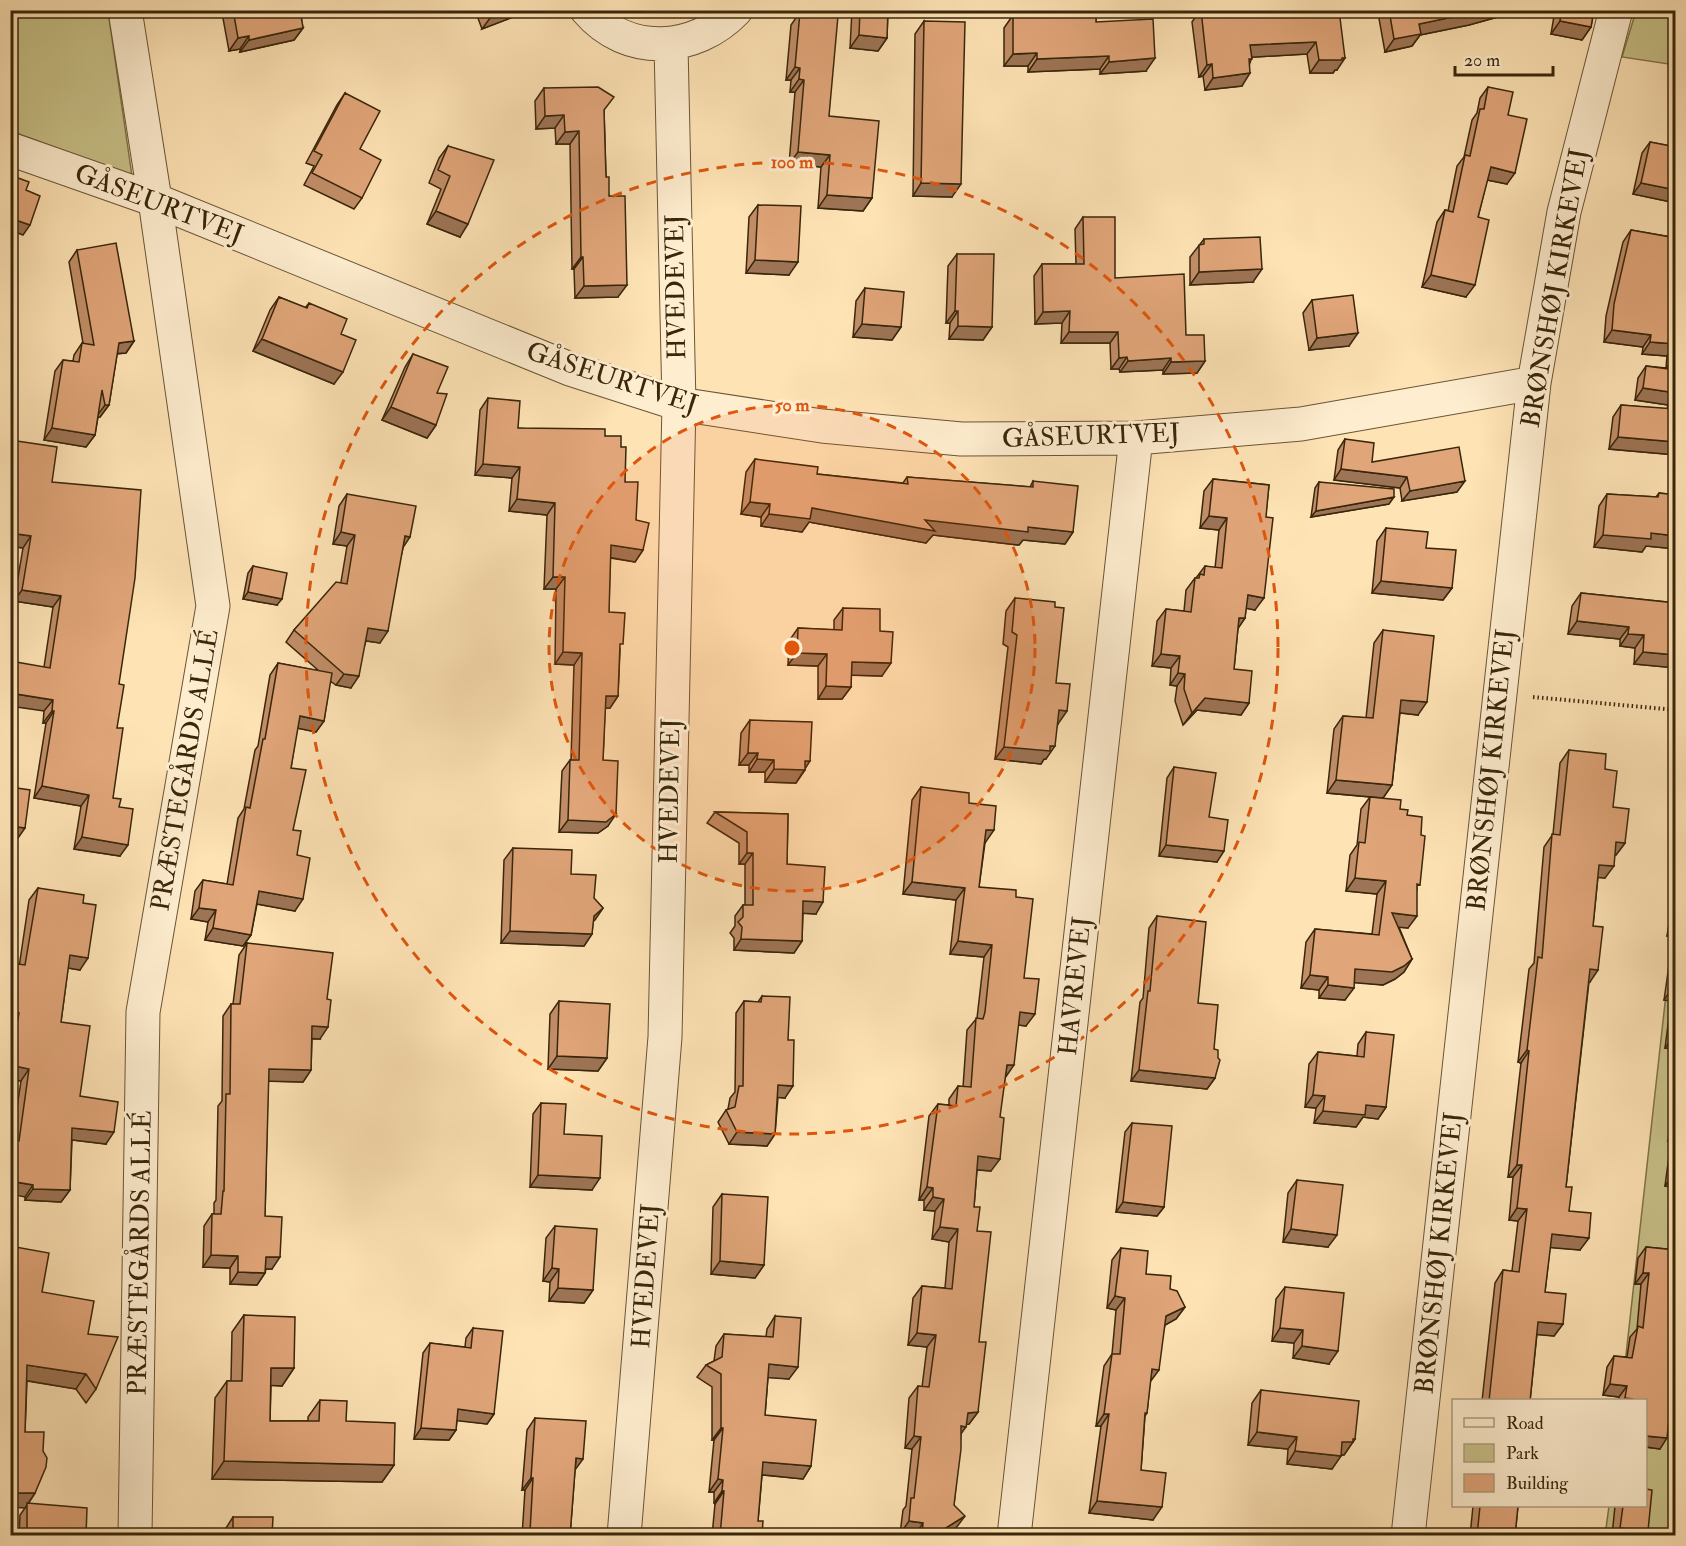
<svg xmlns="http://www.w3.org/2000/svg" width="1686" height="1546" viewBox="0 0 1686 1546" font-family="'IM FELL Double Pica',serif">
	<rect width="100%" height="100%" fill="#fee3b5"/>
	<filter id="stains"><feTurbulence type="fractalNoise" baseFrequency=".00333" numOctaves="4"/><feColorMatrix values="0 0 0 0 .2 0 0 0 0 .09 0 0 0 0 .02 0 0 0 .5 -.17"/></filter>
	<radialGradient id="worn" r=".72"><stop offset=".6" stop-color="#630" stop-opacity="0"/><stop offset="1" stop-color="#630" stop-opacity=".3"/></radialGradient>
	<!-- green -->
	<path fill="#c8c188" stroke="#80744a" stroke-width="1.5" d="M10 11H108L132 176 11 131Z
		M1636 11H1675V65L1622 57Z
		M1675 913V1535L1605 1536 1609 1506H1646V1400H1621Z"/>
	<g fill="none" stroke-linecap="round" stroke-linejoin="round">
		<defs>
			<path id="minor" d="M125 10 155 200 213 606 143 1012 135 1536
				M587 10C627 57 695 53 736 10
				M10 149 155 200 570 369 679 404 822 426 961 439 1136 438 1301 424 1534 383
				M624 1536 665 1037 679 404 671 45
				M1014 1536 1136 438
				M1408 1536 1534 383 1564 212 1616 10"/>
		</defs>
		<!-- minor casing -->
		<use href="#minor" stroke="#6a5536" stroke-width="35"/>
		<!-- path -->
		<path stroke="#39260b" stroke-width="4" stroke-dasharray="1.5 3" stroke-linecap="butt" d="M1533 697 1676 710"/>
		<!-- minor -->
		<use href="#minor" stroke="#feedcf" stroke-width="33"/>
	</g>
	<!-- wall -->
	<path fill="#c18e68" stroke="#39260b" stroke-width="1.5" d="M224 10H300L303 28 294 40 240 52V49L229 51 222 13Z
		M475 10H524L521 14 482 29Z
		M852 10H888L887 38 878 51 850 48Z
		M1062 10H1096V22L1146 71 1100 74V69L1028 72V66H1004V28L1013 15 1059 14Z
		M1200 10H1339L1337 70H1335L1333 73H1310L1307 54 1252 57 1242 86 1205 90 1203 76 1199 77 1192 22Z
		M1379 10H1523L1469 25 1420 35 1412 46 1385 52 1378 13Z
		M1555 10H1594L1591 27 1582 40 1551 34Z
		M800 12 829 116 872 198 863 211 818 208 821 167 789 164 795 92H790L791 80H786L791 25Z
		M924 21 952 197 913 196 915 34Z
		M1488 87 1508 115 1507 184 1487 180 1478 217 1466 297 1422 287 1437 222 1445 210 1448 211 1457 166 1464 157 1472 120 1477 113 1480 98Z
		M544 88 604 110 606 177 609 196 618 297 575 298 574 269H572L570 144H556L555 128 536 129 535 101Z
		M345 93 360 149 362 198 354 209 304 185 314 166 306 163 337 105Z
		M1676 132V203L1633 194 1642 153 1650 142 1671 146Z
		M448 146 460 237 427 224 441 189 429 183 439 158Z
		M758 205 789 275 746 273 749 217Z
		M1083 217 1115 278 1186 335 1205 361 1197 373 1163 374V370L1120 372 1119 369H1111L1110 343H1061L1062 323 1035 324 1034 276 1042 264H1076L1075 229Z
		M1631 230 1676 238V455L1609 449 1613 417 1621 405 1667 409 1668 405 1635 400 1638 378 1646 366 1666 368 1667 356 1642 354 1643 347 1604 342 1606 316 1623 242Z
		M1204 239 1253 282 1190 285V257Z
		M77 250 134 341 126 353 117 354 109 405 100 417H98L95 435 86 447 44 440 55 371 63 360 73 361 74 355 82 343H83L69 262Z
		M957 254 992 327 983 340 949 339 950 323H946L948 266Z
		M865 288 901 327 892 340 853 337 856 301Z
		M279 297 305 308 309 303 341 334 334 384 253 351 270 310Z
		M1312 300 1349 346 1309 350 1303 313Z
		M413 354 437 393 436 425 427 438 382 420 405 367Z
		M488 398 518 428 605 436 621 447 625 482 636 520 643 550 635 562 610 558 609 612 620 649 618 696 610 708H605L603 760 608 826 598 833 559 832 562 771 570 760H571L574 665 555 664 556 589H544L547 515 509 511 512 478 475 475 480 410Z
		M1345 439 1372 462 1457 492 1402 501 1400 488 1334 480 1338 450Z
		M10 440 52 482 119 684 117 728 113 798 119 807 120 856 74 849 81 806 34 798 46 723H43L44 711V667L53 607 14 601 23 548 10 546Z
		M755 459 817 474 903 483 907 477 1030 487 1033 481 1073 532 1065 544 1023 540 1019 545 933 535 926 543 809 522 802 532 761 526V517L741 514 746 472Z
		M1213 479 1269 485 1255 610 1246 608 1245 618 1238 628 1234 669 1249 703 1241 715 1197 710 1183 725 1175 701 1177 686 1170 685 1171 668 1152 666 1157 621 1166 609 1184 611 1186 590 1195 578H1196L1205 566 1215 568 1219 530 1200 528 1204 491Z
		M1319 482 1389 504 1311 517 1315 488Z
		M1659 493 1676 495V549L1646 546 1642 552 1594 547 1599 506 1607 494 1656 497Z
		M347 494 403 548 380 643 366 641 351 688 336 685 330 681 324 721 316 732 297 728 291 768 293 830 297 855 295 911 257 904 251 935 243 946 205 940 208 922 191 919 195 891 203 880 227 884 238 818 244 809 255 750 258 746 270 675 278 663 319 671 286 642 294 630 341 582 347 546 333 544 339 506Z
		M1386 528 1426 548 1452 588 1443 600 1372 593 1377 541Z
		M253 566 277 605 243 599 248 573Z
		M1581 593 1676 603V668L1634 664 1635 648 1620 646V639L1568 634 1572 606Z
		M1015 598 1056 683 1058 724 1046 759H1044L1041 764 995 759 1008 647 1003 644 1006 611Z
		M843 608 880 631 882 676 851 675V687L842 699H818V666L788 665 789 641 798 628 834 630V620Z
		M1383 630 1418 715 1400 713 1392 785 1383 798 1400 809 1407 815 1417 889 1408 928 1399 927 1412 959 1404 972 1395 979 1383 985 1355 982 1345 1000 1319 998V990L1301 988 1306 942 1315 929 1372 934 1377 894 1346 891 1350 855 1357 845 1361 809 1370 797 1327 793 1334 729 1343 716 1366 718 1374 643Z
		M750 720 805 770 796 783 765 782V772H749V765H739L741 733Z
		M1569 750 1605 769 1613 807 1625 843 1616 855H1615L1605 878 1598 877 1593 926 1590 982H1589L1566 1187 1569 1211 1580 1250 1550 1247 1545 1292 1563 1324 1554 1336 1537 1334 1530 1401H1482L1495 1283 1503 1270 1512 1271 1518 1221 1509 1220 1513 1177H1508L1521 1063 1518 1062 1529 969 1534 963 1544 847 1553 834 1560 763Z
		M1174 767 1209 817 1217 862 1159 856 1167 778Z
		M921 787 969 803 985 843 979 887 1016 897 1024 978 1026 1026 1018 1025 1005 1078 991 1171 977 1170 974 1207 977 1231 979 1342 978 1412 969 1424H966L961 1434 954 1505 956 1528 944 1536H915L900 1534 903 1510 906 1506 912 1449 905 1448 909 1398 918 1386 922 1387 927 1347 908 1345 913 1298 922 1286 945 1288 949 1242 932 1239 935 1211 924 1210V1200H919L929 1116 938 1104 949 1105V1099L958 1086 963 1087 967 1030 977 1018 984 957 950 954 956 900 903 894 912 800Z
		M715 812 788 814 787 864 816 914 803 913 802 941 794 953 734 950V938L730 933 735 926V916L743 905H745V864H739V843L707 823Z
		M513 848 571 874 603 908 593 921 592 934 584 946 501 943 504 860Z
		M38 888 83 903 80 970 68 968 61 1022 80 1096 106 1144 72 1140 70 1190 61 1202 25 1200V1197L12 1140 21 1081 10 1079V1028L29 900Z
		M1676 894V1049L1665 1048 1671 1001 1664 1000 1673 937 1667 936 1673 897Z
		M1157 916 1198 1003 1214 1049 1215 1078 1207 1089 1131 1081 1140 1002 1143 998 1149 928Z
		M247 943 320 1039H312L311 1070 303 1082 268 1081 265 1216 272 1269H266L265 1273 257 1285 230 1284V1268L203 1267 204 1226 212 1214H214V1203L216 1200 218 1106 222 1101 223 1016 231 1004H233L239 955Z
		M762 996 785 1098 778 1097 775 1134 767 1146 729 1144 718 1122 726 1110 728 1109 730 1098 735 1092 736 1013 744 1001 758 1002Z
		M559 1001 607 1058 598 1071 548 1069 550 1014Z
		M1366 1032 1386 1107 1378 1119 1363 1117 1356 1127 1314 1123 1316 1108 1305 1107 1309 1064 1318 1052 1357 1056 1358 1044Z
		M1676 1082V1188L1665 1186 1671 1141H1668Z
		M541 1103 564 1134 592 1190 530 1187 533 1114Z
		M1132 1123 1164 1207 1157 1216 1116 1212 1125 1132Z
		M1297 1180 1328 1247 1283 1242 1288 1193Z
		M722 1194 764 1265 755 1278 711 1274 713 1207Z
		M555 1226 593 1290 584 1303 549 1301 550 1282 543 1281 546 1238Z
		M10 1246 42 1292 88 1334 96 1389 86 1403 76 1389 27 1381 25 1432 35 1493 28 1504 86 1536H19L20 1515 25 1508Z
		M1646 1247 1676 1250V1404L1674 1406 1671 1405 1660 1449 1646 1447V1401H1619V1397L1603 1395 1607 1367 1614 1356 1627 1357 1630 1337 1637 1329 1641 1284H1635L1638 1258Z
		M1121 1248 1146 1274 1170 1289 1185 1307 1176 1319 1165 1325 1150 1382 1147 1413 1145 1416 1141 1470 1153 1520 1089 1513 1101 1426H1096L1104 1366 1112 1354 1116 1310 1107 1308 1112 1260Z
		M1285 1287 1329 1364 1293 1358 1294 1343 1272 1341 1276 1299Z
		M244 1315 294 1368 282 1386 271 1385 270 1421H308V1417L320 1400 346 1421 394 1465 382 1482 212 1479 215 1398 227 1381H231L232 1332Z
		M775 1316 789 1379 768 1377 765 1415 811 1466 803 1479 762 1475 758 1521 762 1536H712L715 1504 714 1503V1492H709L714 1440H712V1387L697 1377 706 1365 714 1361 716 1346 724 1334 766 1337 767 1329Z
		M473 1328 494 1414 487 1424 457 1420 456 1430 449 1440 414 1439 423 1353 430 1343 465 1347 466 1338Z
		M1261 1390 1355 1439 1344 1455H1341L1332 1469 1287 1464 1288 1449 1248 1445 1252 1403Z
		M535 1418 575 1470 570 1536H522L525 1490H522L527 1430Z
		M1473 1506H1518L1515 1536H1470Z
		M1615 1506H1646L1645 1536H1612Z
		M233 1517 272 1536H225L226 1528Z"/>
	<!-- shaded-wall -->
	<path fill="#9d7455" stroke="#39260b" stroke-width="1.5" d="M508 10H524L521 14 482 29 490 18Z
		M1486 10H1523L1469 25 1420 35 1412 46 1385 52 1394 39 1419 24Z
		M1560 21 1591 27 1582 40 1551 34Z
		M303 28 294 40 240 52 249 40Z
		M859 35 887 38 878 51 850 48Z
		M249 36 240 49 229 51 238 38Z
		M1316 42 1307 54 1241 58 1250 45Z
		M1037 53 1028 66H1004L1013 54Z
		M1109 56 1100 69 1028 72 1037 59Z
		M1155 58 1146 71 1100 74 1109 62Z
		M1345 58 1337 70H1335L1333 73H1310L1319 60Z
		M1212 64 1203 76 1199 77 1207 65Z
		M795 67 800 68 791 80H786Z
		M1250 73 1242 86 1205 90 1213 78Z
		M799 79 804 80 795 92H790Z
		M564 115 555 128 536 129 545 116Z
		M579 131 570 144H556L565 132Z
		M798 152 830 155 821 167 789 164Z
		M1491 167 1515 173 1507 184 1482 179Z
		M921 183 961 184 952 197 913 196Z
		M1641 183 1676 190V203L1633 194Z
		M827 195 872 198 863 211 818 208Z
		M436 211 468 224 460 237 427 224Z
		M10 218 30 225 23 235 10 230Z
		M581 257H583L574 269H572Z
		M755 260 798 262 789 275 746 273Z
		M1262 269 1253 282 1190 285 1199 272Z
		M1431 275 1475 285 1466 297 1422 287Z
		M627 285 618 297 575 298 584 286Z
		M955 311H958L950 323H946Z
		M1070 311 1062 323 1035 324 1043 312Z
		M862 324 901 327 892 340 853 337Z
		M958 326 992 327 983 340 949 339Z
		M1612 330 1651 335 1643 347 1604 342Z
		M1069 332H1118L1110 343H1061Z
		M1358 333 1349 346 1309 350 1317 338Z
		M262 339 343 372 334 384 253 351Z
		M134 341 126 353 110 354 119 343Z
		M1650 342 1675 344 1667 356 1642 354Z
		M1127 357 1119 369H1111L1119 358Z
		M1674 357 1676 358V364L1671 370 1666 369Z
		M1171 358 1163 370 1120 372 1128 361Z
		M1205 361 1197 373 1163 374 1171 362Z
		M1643 388 1676 393V394L1668 405 1635 400Z
		M105 405H109L100 417H96Z
		M391 407 436 425 427 438 382 420Z
		M52 428 95 435 86 447 44 440Z
		M1618 437 1676 442V455L1609 449Z
		M483 464 520 467 512 478 475 475Z
		M1341 469 1407 477 1400 488 1334 480Z
		M10 475 15 476 10 482Z
		M1465 481 1457 492 1402 501 1410 491Z
		M1394 497 1389 504 1311 517 1316 511Z
		M517 499 555 503 547 515 509 511Z
		M750 502 770 504 761 517 741 514Z
		M812 508 925 520 1028 527 1073 532 1065 544 1023 540 1019 545 933 535 926 543 809 522 802 532 761 526 769 514Z
		M1209 516 1227 518 1219 530 1200 528Z
		M341 532 355 535 347 546 333 544Z
		M10 533 31 536 23 548 10 546Z
		M1651 533 1676 536V549L1646 546 1642 552 1594 547 1603 535Z
		M405 536 410 537 402 549Z
		M611 545 643 550 635 562 602 556Z
		M553 577H565L556 589H544Z
		M1381 581 1452 588 1443 600 1372 593Z
		M22 590 61 596 53 607 14 601Z
		M248 592 282 599 277 605 243 599Z
		M1248 595 1264 598 1255 610 1239 607Z
		M1239 618H1245L1237 630Z
		M1577 621 1629 627 1620 639 1568 634Z
		M368 628 388 631 380 643 360 640Z
		M1628 634 1644 635 1635 648 1620 646Z
		M563 652 582 653 574 665 555 664Z
		M1643 652 1676 655V668L1634 664Z
		M797 653 827 654 818 666 788 665Z
		M1161 654 1180 656 1171 668 1152 666Z
		M852 662 891 663 882 676 843 675Z
		M1178 673 1185 674 1177 686 1170 685Z
		M344 674 359 676 351 688 336 685Z
		M826 686 851 687 842 699H818Z
		M10 693 53 700 44 711 10 706Z
		M606 696H618L610 708H598Z
		M1205 698 1249 703 1241 715 1197 710 1183 725 1192 713Z
		M1401 700 1427 702 1418 715 1393 712Z
		M1059 710 1067 711 1058 724 1050 723Z
		M52 711H54L46 723H43Z
		M300 716 324 721 316 732 292 727Z
		M1050 746H1055L1046 759H1044L1041 764 995 759 1004 747Z
		M748 753H758L749 765H739Z
		M757 759 774 760 765 772H749Z
		M805 761H810L796 783 765 782 774 769Z
		M1336 780 1392 785 1383 798 1327 793Z
		M42 786 89 795 81 806 34 798Z
		M616 814 608 826 598 833 559 832 568 820Z
		M10 826 25 828 16 841 10 840Z
		M986 830H994L985 843 977 842Z
		M82 837 128 845 120 856 74 849Z
		M1616 842 1625 843 1616 855H1608Z
		M1166 845 1224 851 1217 862 1159 856Z
		M747 853H753L745 864H739Z
		M1599 865 1614 866 1605 878 1590 877Z
		M1355 878 1386 881 1377 894 1346 891Z
		M912 882 965 888 956 900 903 894Z
		M259 891 303 899 295 911 251 903Z
		M803 901 823 902 816 914 796 913Z
		M199 908 216 910 208 922 191 919Z
		M603 908 595 920 585 928 594 916Z
		M1392 913 1417 916 1408 928 1383 926Z
		M1676 924V934L1673 937 1667 936Z
		M213 928 251 935 243 946 205 940Z
		M510 931 592 934 584 946 501 943Z
		M741 939 802 941 794 953 734 950Z
		M958 941 992 945 984 957 950 954Z
		M70 955 88 958 80 970 62 967Z
		M1412 959 1404 972 1395 979 1383 985 1346 982 1355 969Z
		M1590 969 1598 970 1590 982H1581Z
		M1310 975 1328 977 1319 990 1301 988Z
		M1328 985 1354 988 1345 1000 1319 998Z
		M1672 988H1676V994L1671 1001 1664 1000Z
		M10 1012 19 1013 11 1025H10Z
		M1020 1012 1035 1014 1026 1026 1011 1024Z
		M312 1026 328 1027 320 1039 303 1038Z
		M1673 1036H1676V1049L1665 1048Z
		M1527 1050 1529 1051 1521 1063 1518 1062Z
		M557 1056 607 1058 598 1071 548 1069Z
		M10 1065 29 1069 21 1081 10 1079Z
		M1007 1065H1014L1005 1078Z
		M269 1069 311 1070 303 1082 260 1081Z
		M1139 1070 1215 1078 1207 1089 1131 1081Z
		M778 1085 793 1086 785 1098 770 1097Z
		M1313 1095 1325 1096 1316 1108 1305 1107Z
		M1366 1105 1386 1107 1378 1119 1363 1117 1356 1127 1314 1123 1323 1111Z
		M72 1128 114 1132 106 1144 64 1139Z
		M1676 1130V1134L1671 1141H1668Z
		M737 1132 775 1134 767 1146 729 1144Z
		M978 1156 1000 1159 991 1171 969 1169Z
		M1517 1165H1522L1513 1177H1508Z
		M1673 1174 1676 1175V1188L1665 1186Z
		M538 1175 600 1178 592 1190 530 1187Z
		M10 1181 33 1185 25 1197 10 1194Z
		M927 1187 933 1188 924 1200H919Z
		M33 1189 70 1190 61 1202 25 1200Z
		M933 1197 944 1199 935 1211 924 1210Z
		M1123 1202 1164 1207 1157 1216 1116 1212Z
		M1517 1208 1527 1209 1518 1221 1509 1220Z
		M940 1227 958 1229 949 1242 932 1239Z
		M1291 1229 1337 1235 1328 1247 1283 1242Z
		M1552 1234 1589 1238 1580 1250 1543 1247Z
		M211 1255 238 1256 230 1268 203 1267Z
		M266 1257H280L272 1269H258Z
		M720 1261 764 1265 755 1278 711 1274Z
		M552 1268 559 1269 550 1282 543 1281Z
		M238 1272 265 1273 257 1285 230 1284Z
		M1643 1273H1649L1641 1284H1635Z
		M558 1288 593 1290 584 1303 549 1301Z
		M1115 1296 1125 1298 1116 1310 1107 1308Z
		M1185 1307 1176 1319 1158 1329 1166 1316Z
		M1538 1322 1563 1324 1554 1336 1530 1334Z
		M1280 1328 1303 1330 1294 1343 1272 1341Z
		M917 1333 936 1335 927 1347 908 1345Z
		M1302 1346 1338 1351 1329 1364 1293 1358Z
		M769 1364 798 1367 789 1379 760 1377Z
		M27 1365 86 1374 76 1389 17 1379Z
		M271 1368H294L282 1386 259 1385Z
		M1152 1369 1159 1370 1150 1382Z
		M1610 1384 1627 1386 1619 1397 1603 1395Z
		M1672 1393 1676 1394V1404L1674 1406 1665 1404Z
		M1625 1398 1633 1399 1632 1401H1623Z
		M458 1409 494 1414 487 1424 450 1420Z
		M978 1412 969 1424 959 1426 968 1413Z
		M1104 1414H1109L1101 1426H1096Z
		M961 1426 966 1427 957 1439Z
		M421 1428 456 1430 449 1440 414 1439Z
		M721 1428H723L714 1440H712Z
		M1257 1432 1297 1437 1288 1449 1248 1445Z
		M914 1436 921 1437 912 1449 905 1448Z
		M1646 1436 1667 1438 1660 1449 1646 1447Z
		M1353 1439H1355L1344 1455 1333 1454 1342 1442Z
		M1295 1451 1341 1456 1332 1469 1287 1464Z
		M576 1458 583 1459 575 1470Z
		M224 1461 394 1465 382 1482 212 1479Z
		M763 1462 811 1466 803 1479 754 1474Z
		M531 1478H533L525 1490H522Z
		M718 1479 723 1480 714 1492H709Z
		M722 1491H724L715 1504 714 1503Z
		M10 1493H35L25 1508 10 1507Z
		M1097 1501 1162 1507 1153 1520 1089 1513Z
		M965 1516 956 1528 944 1536H933Z
		M909 1521 923 1523 915 1535 900 1534Z
		M1620 1528 1648 1531 1645 1536H1615Z"/>
	<!-- building -->
	<path fill="#e0a579" stroke="#39260b" stroke-width="1.5" d="M233 10H300L303 28 249 40V36L238 38Z
		M487 10H508L490 18Z
		M860 10H888L887 38 859 35Z
		M1066 10H1096V22L1153 19 1155 58 1109 62V56L1037 59V53L1013 54V15L1066 14Z
		M1201 10H1339L1345 58H1342V60H1319L1316 42 1250 45 1252 59H1249L1250 73 1213 78 1212 64 1207 65Z
		M1389 10H1486L1419 24 1421 34 1394 39Z
		M1562 10H1594L1591 27 1560 21Z
		M800 12 838 16 829 116 879 121 872 198 827 195 830 155 798 152 804 80 799 79 800 68 795 67Z
		M924 21 965 22 961 184 921 183Z
		M598 87 614 97 604 110 606 177H609V196H625L627 285 584 286 583 257H581L579 131 565 132 564 115 545 116 544 88Z
		M1488 87 1513 92 1508 115 1527 119 1515 173 1491 167 1478 217 1489 220 1475 285 1431 275 1445 210 1453 212 1465 155 1470 156 1480 109H1484Z
		M345 93 380 111 360 149 381 160 362 198 312 173 322 155 314 151Z
		M1650 142 1676 147V190L1641 183Z
		M448 146 494 160 468 224 436 211 450 176 438 170Z
		M10 175 29 182 26 190 40 196 30 225 10 218Z
		M758 205 801 206 798 262 755 260Z
		M1083 217H1115V278L1184 274 1186 335H1204L1205 361 1171 362V358L1128 361 1127 357 1119 358 1118 332H1069L1070 311 1043 312 1042 264H1084Z
		M1631 230 1676 238V358L1674 357 1675 344 1650 342 1651 335 1612 330 1614 304Z
		M1260 237 1262 269 1199 272V245L1204 244V239Z
		M116 243 134 341 119 343 109 405H105L102 390 95 435 52 428 63 360 79 362 82 343 94 345 77 250Z
		M957 254H994L992 327 958 326V311H955Z
		M865 288 904 292 901 327 862 324Z
		M1353 295 1358 333 1317 338 1312 300Z
		M279 297 307 308 309 303 347 319 341 334 356 340 343 372 262 339Z
		M413 354 448 367 437 393 447 394 436 425 391 407Z
		M1646 366 1676 370V393L1643 388Z
		M488 398 520 401 518 428 605 429V436H621V447H626L625 482H638L636 520 649 523 643 550 611 545 609 612 625 613 623 644H620L618 696H606L603 760 618 761 616 814 606 822 568 820 570 760H579L582 653 563 652 565 577H553L555 503 517 499 520 467 483 464Z
		M1676 399V442L1618 437 1621 405 1675 409Z
		M1345 439 1374 443 1372 462 1459 447 1465 481 1410 491 1407 477 1341 469Z
		M10 440 57 447 52 482 141 490 135 578 119 684 124 685 117 728H123L113 798 121 799 119 807 133 809 128 845 82 837 89 795 42 786 54 711H52L53 700 10 693V661L50 668 61 596 22 590 31 536 10 533V504L15 476 10 475Z
		M755 459 818 467 817 474 908 484 907 477 1033 487V481L1078 486 1073 532 1028 527V532L925 520 935 531 812 508 810 519 769 514 770 504 750 502Z
		M1213 479 1269 485 1266 517 1273 518 1264 598 1248 595 1245 618H1239L1234 669 1252 671 1249 703 1205 698 1192 713 1184 689 1185 674 1178 673 1180 656 1161 654 1166 609 1191 612 1195 578H1199L1200 574 1204 575 1205 566 1222 568 1227 518 1209 516Z
		M1319 482 1394 489V497L1316 511Z
		M1659 493 1676 495V536L1651 533V539L1603 535 1607 494 1658 497Z
		M347 494 416 506 410 537 405 536 388 631 368 628 359 676 344 674 294 630 336 582 347 584 355 535 341 532Z
		M1386 528 1428 532 1426 548 1456 550 1452 588 1381 581Z
		M253 566 287 573 282 599 248 592Z
		M1581 593 1676 603V655L1643 652 1644 635 1628 634 1629 627 1577 621Z
		M1015 598 1055 602V607L1064 608 1056 683 1070 684 1067 711 1059 710 1055 746H1050V751L1004 747 1017 635 1012 632Z
		M843 608 880 609V631L893 632 891 663 852 662 851 687 826 686 827 654 797 653 798 628 842 630Z
		M1383 630 1434 636 1427 702 1401 700 1392 785 1336 780 1343 716 1373 718Z
		M278 663 332 673 324 721 300 716 291 768 306 770 293 830 301 831 297 855 310 858 303 899 259 891 251 935 213 928 216 910 199 908 203 880 233 885 246 807 250 808 263 739H265Z
		M750 720 812 722 810 761H805V770L774 769V760L757 759 758 753H748Z
		M1569 750 1606 754 1605 769 1617 771 1613 807 1629 809 1625 843 1616 842 1614 866 1599 865 1593 926 1603 927 1598 970 1590 969 1566 1187H1572L1569 1211 1591 1213 1589 1238 1552 1234 1545 1292 1566 1294 1563 1324 1538 1322 1530 1401H1489L1503 1270 1519 1272 1527 1209 1517 1208 1522 1165H1517L1529 1051 1527 1050 1538 957 1542 958 1552 834 1560 835Z
		M1174 767 1216 773 1209 817 1228 820 1224 851 1166 845Z
		M10 787 30 790 25 828 10 826Z
		M921 787 969 793V803L996 806 994 830H986L979 887 1016 890V897L1033 899 1024 978 1039 979 1035 1014 1020 1012 1014 1065H1007L1000 1117 1004 1118 1000 1159 978 1156 974 1207H980L977 1231 991 1232 979 1342H986L978 1412 968 1413 966 1427 961 1426V1449L954 1505 965 1516 933 1536H922L923 1523 909 1521 911 1498H914L921 1437 914 1436 918 1386 929 1387 936 1335 917 1333 922 1286 952 1289 958 1229 940 1227 944 1199 933 1197V1188L927 1187 938 1104 956 1106 958 1086 971 1087 976 1018 983 1019 985 1012 992 945 958 941 965 888 912 882Z
		M1370 797 1401 800 1400 809 1408 810 1407 815 1422 817 1421 835 1425 836 1420 885 1417 884V916L1392 913 1412 959 1404 966 1392 972 1355 969 1354 988 1328 985V977L1310 975 1315 929 1379 935 1386 881 1355 878 1359 842 1365 843Z
		M715 812 788 814 787 864 825 867 823 902 803 901 802 941 741 939 742 927 738 922 743 917V905H753V853H747V832Z
		M513 848 572 850 571 874 596 875 594 898 603 908 594 916 592 934 510 931Z
		M38 888 84 895 83 903 96 905 88 958 70 955 61 1022 90 1026 80 1096 118 1102 114 1132 72 1128 70 1190 33 1189V1185L10 1181V1140L19 1141 29 1069 10 1065 19 1013 10 1012V963L25 965Z
		M1157 916 1206 922 1198 1003 1218 1005 1214 1049 1218 1050V1058L1220 1060 1215 1078 1139 1070 1148 991H1150Z
		M247 943 333 953 327 999 331 1000 328 1027 312 1026 311 1070 269 1069 265 1216 282 1217 280 1257H266L265 1273 238 1272V1256L211 1255 212 1214H221L223 1191H224L226 1094H230L231 1004H240Z
		M1676 966V988H1672Z
		M762 996 790 997 788 1040H794L793 1086 778 1085 775 1134 737 1132 726 1110 735 1107 739 1086H743L744 1001 761 1002Z
		M559 1001 610 1004 607 1058 557 1056Z
		M1676 1019V1036H1673Z
		M1366 1032 1394 1035 1386 1107 1366 1105 1365 1115 1323 1111 1325 1096 1313 1095 1318 1052 1364 1057Z
		M541 1103 566 1104 564 1134 602 1136 600 1178 538 1175Z
		M1132 1123 1172 1126 1164 1207 1123 1202Z
		M1676 1156V1175L1673 1174Z
		M1297 1180 1343 1185 1337 1235 1291 1229Z
		M722 1194 768 1197 764 1265 720 1261Z
		M555 1226 597 1229 593 1290 558 1288 559 1269 552 1268Z
		M10 1246 49 1253 42 1292 94 1301 88 1334 118 1337 96 1389 86 1374 27 1365 25 1432H44L43 1451 47 1458 46 1467 35 1493H10Z
		M1646 1247 1676 1250V1394L1672 1393 1667 1438 1646 1436V1401H1633V1399L1625 1398 1627 1386 1610 1384 1614 1356 1632 1358 1638 1326 1643 1328 1649 1273H1643Z
		M1121 1248 1148 1251 1146 1274 1171 1276 1170 1289 1177 1291 1185 1307 1166 1316 1159 1370 1152 1369 1147 1413H1145L1141 1470 1166 1473 1162 1507 1097 1501 1109 1414H1104L1112 1354H1120L1125 1298 1115 1296Z
		M1285 1287 1344 1293 1338 1351 1302 1346 1303 1330 1280 1328Z
		M244 1315 295 1317 294 1368H271L270 1421H319L320 1400 347 1401 346 1421 395 1423 394 1465 224 1461 227 1381H242Z
		M775 1316 801 1318 798 1367 769 1364 765 1415 816 1420 811 1466 763 1462 758 1521H763L762 1536H720L724 1491H722L723 1480 718 1479 723 1428H721V1374L706 1365 722 1357 724 1334 773 1337Z
		M473 1328 503 1331 494 1414 458 1409 456 1430 421 1428 430 1343 471 1348Z
		M1261 1390 1359 1401 1355 1439H1353V1442H1342L1341 1456 1295 1451 1297 1437 1257 1432Z
		M535 1418 586 1421 583 1459 576 1458 570 1536H529L530 1532 533 1478H531Z
		M1646 1489 1652 1490 1648 1531 1620 1528 1623 1506H1646Z
		M27 1503 87 1508 86 1536H27Z
		M1480 1506H1518L1515 1536H1477Z
		M233 1517H273L272 1536H233Z
		M1267 1533 1283 1536H1266Z"/>
	<!-- distance rings -->
	<circle cx="792" cy="648" r="243" fill="#df560c" fill-opacity=".12"/>
	<g fill="none" stroke="#df560c" stroke-width="3" stroke-dasharray="10 8">
		<circle cx="792" cy="648" r="243"/>
		<circle cx="792" cy="648" r="486"/>
	</g>
	<g text-anchor="middle" dominant-baseline="central" stroke-width="6" stroke-linejoin="round" paint-order="stroke">
		<!-- street labels -->
		<g font-size="26" fill="#39260b" stroke="#feedcf">
			<text transform="translate(159 204) rotate(21)">GÅSEURTVEJ</text>
			<text transform="translate(676 287) rotate(-91)">HVEDEVEJ</text>
			<text transform="translate(1555 288) rotate(-80)">BRØNSHØJ KIRKEVEJ</text>
			<text transform="translate(612 378) rotate(18)">GÅSEURTVEJ</text>
			<text transform="translate(1091 436) rotate(-2)">GÅSEURTVEJ</text>
			<text transform="translate(185 770) rotate(-80)">PRÆSTEGÅRDS ALLÉ</text>
			<text transform="translate(1491 770) rotate(-84)">BRØNSHØJ KIRKEVEJ</text>
			<text transform="translate(670 791) rotate(-89)">HVEDEVEJ</text>
			<text transform="translate(1075 986) rotate(-84)">HAVREVEJ</text>
			<text transform="translate(140 1253) rotate(-89)">PRÆSTEGÅRDS ALLÉ</text>
			<text transform="translate(1439 1253) rotate(-84)">BRØNSHØJ KIRKEVEJ</text>
			<text transform="translate(646 1276) rotate(-86)">HVEDEVEJ</text>
		</g>
	</g>
	<circle cx="792" cy="648" r="9" fill="#df560c" stroke="#feedcf" stroke-width="3"/>
	<g font-size="18" text-anchor="middle" font-weight="bold" fill="#df560c" stroke="#feedcf" stroke-width="6" stroke-linejoin="round" paint-order="stroke">
		<text x="792" y="168">100 m</text>
		<text x="792" y="411">50 m</text>
	</g>
	<!-- margin -->
	<rect width="1686" height="1546" fill="none" stroke="#fee3b5" stroke-width="36"/>
	<rect x="12" y="12" width="1662" height="1522" fill="none" stroke="#39260b" stroke-width="3"/>
	<rect x="18" y="18" width="1650" height="1510" fill="none" stroke="#39260b" stroke-width="1.5"/>
	<!-- legend -->
	<rect x="1452" y="1399" width="195" height="108" fill="#feedcf" stroke="#af9d81" stroke-width="1.5"/>
	<rect x="1464" y="1418" width="30" height="9" fill="#feedcf" stroke="#af9d81" stroke-width="1.5"/>
	<text x="1506" y="1429" font-size="18" fill="#39260b">Road</text>
	<rect x="1464" y="1444" width="30" height="18" fill="#c8c188" stroke="#af9d81" stroke-width="1.5"/>
	<text x="1506" y="1459" font-size="18" fill="#39260b">Park</text>
	<rect x="1464" y="1474" width="30" height="18" fill="#e0a579" stroke="#af9d81" stroke-width="1.5"/>
	<text x="1506" y="1489" font-size="18" fill="#39260b">Building</text>
	<!-- scale -->
	<path d="M1455 66v9h98v-9" fill="none" stroke="#39260b" stroke-width="3"/>
	<text x="1464" y="66" font-size="18" fill="#39260b" stroke="#feedcf" stroke-width="4.5" paint-order="stroke">20 m</text>
	<rect width="100%" height="100%" filter="url(#stains)"/>
	<rect width="100%" height="100%" fill="url(#worn)"/>
</svg>
